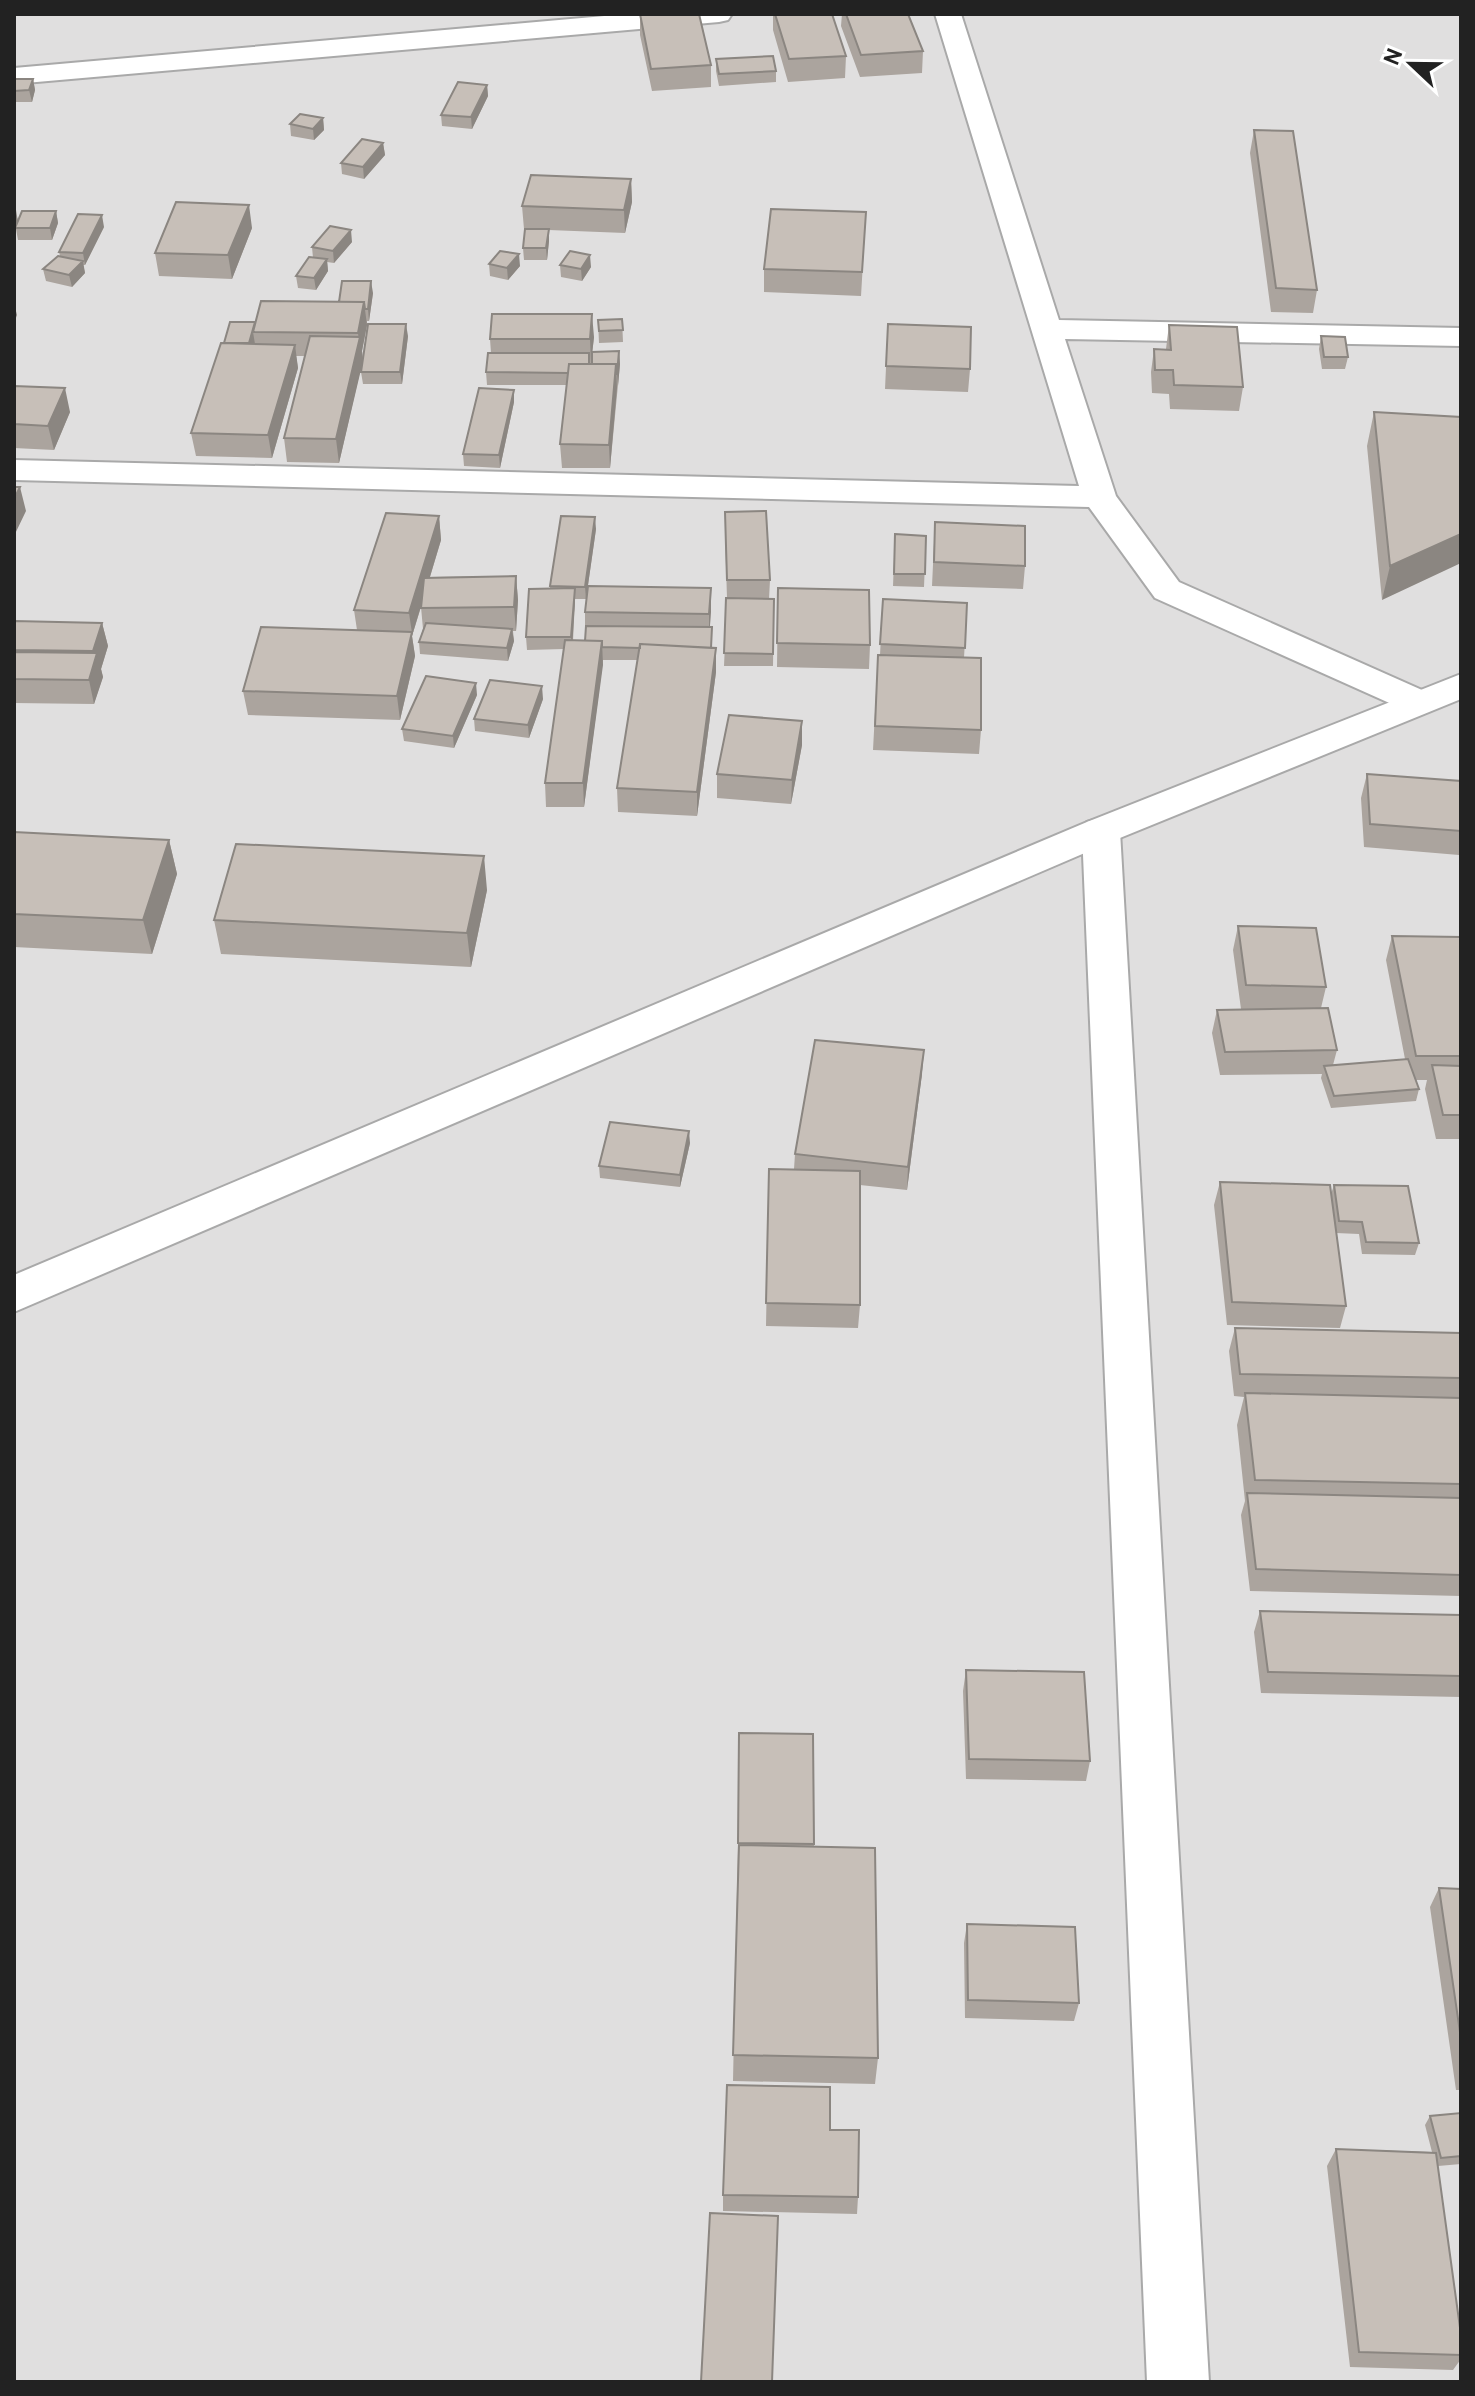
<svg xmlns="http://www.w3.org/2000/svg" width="1475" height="2396" viewBox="0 0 1475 2396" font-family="Overpass,sans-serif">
	<rect width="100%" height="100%" fill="#f2efe9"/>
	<!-- residential -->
	<path fill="#e0dfdf" d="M14 14H1461V2382H14Z"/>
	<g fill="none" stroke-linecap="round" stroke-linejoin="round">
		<defs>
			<path id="minor" d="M627 14H732L728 20 719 22 14 84V68Z
				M935 14H961L1059 320 1461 328V346L1065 339 1116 496 1179 582 1431 694 1436 702 1431 710 1418 714 1405 710 1155 598 1089 507 14 480V460L1079 486Z
				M1101 818 1115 822 1120 831 1209 2382H1147L1082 831 1087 822Z"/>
			<path id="tertiary" d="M1461 674V699L1115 840 14 1312V1275L1087 822Z"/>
		</defs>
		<!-- minor casing -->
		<use href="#minor" stroke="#a9a9a9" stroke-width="4"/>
		<!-- tertiary casing -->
		<use href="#tertiary" stroke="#a9a9a9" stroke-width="4"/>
		<!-- minor -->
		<use href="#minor" fill="#fff" fill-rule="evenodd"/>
		<!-- tertiary -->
		<use href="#tertiary" fill="#fff" fill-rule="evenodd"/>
	</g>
	<!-- wall -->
	<path fill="#aba49e" d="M640 14 711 65V87L652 91 640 35Z
		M773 14H832L846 56 845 78 788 82 773 30Z
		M842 14H908L923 51 922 73 860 77 841 26Z
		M716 59 776 71V82L719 86 716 71Z
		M14 79H33L35 90 32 102H14Z
		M487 85 488 96 472 129 442 126 441 115Z
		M323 118 324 130 314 140 291 136 290 124Z
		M1254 130 1317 290 1313 313 1271 312 1250 153Z
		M383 143 385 155 364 179 342 174 341 163Z
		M631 179 632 202 625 233 549 230V241L547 260H524L523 248 525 229H524L522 206Z
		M14 210 18 220 56 211 58 223 52 240H18L16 229 14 232Z
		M866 212 861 296 764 292V269Z
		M104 227 85 265H83L85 273 72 287 46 281 43 269 60 256 59 252Z
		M252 228 232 279 159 276 155 253Z
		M352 242 334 263 327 262 328 271 316 290 298 288 296 276 313 258 312 247Z
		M489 264 520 266 508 280 490 276Z
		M560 265 591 267 582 281 561 277Z
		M373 293 369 321H367V325L362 351 363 360 408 336 402 384H363L361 372 362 363 339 463 287 462 284 438 305 356H296L298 368 272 458 196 456 191 433 224 343 339 302Z
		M622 319 623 342 599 343 598 320Z
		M888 324 970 369 968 392 885 389Z
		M1169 325 1243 387 1239 411 1170 409 1169 394 1152 393 1151 372 1154 349H1166Z
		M1321 336 1348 357 1345 369H1322L1319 349Z
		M594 337 591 363 590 364 619 351 620 364 610 468H562L560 444 567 385H487L486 372 491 353 490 339Z
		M14 386 70 412 54 450 14 448Z
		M514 390V402L500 468 464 466 463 454Z
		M1374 412 1461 417 1382 600 1367 446Z
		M439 516 441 540 430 577 516 576 518 600 516 631H513L514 641 508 661 420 654 419 642 423 629 421 607 412 636 415 656 400 720 248 715 243 691 357 630 354 610Z
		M935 522 1025 566 1023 589 932 586Z
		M596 529 586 599H575L573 641H585V612L711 588 710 627 712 648 716 672 697 816 618 812 617 788 638 660H603L584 807H546L545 783 564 649 527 650 526 637 550 588V586Z
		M895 534 926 536 924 587 893 586Z
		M725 535 770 580 769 599H774L773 666H724L727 598Z
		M778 588 870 645 869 669 777 667Z
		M883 599 967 603 964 658 981 730 979 754 873 750 878 655H880Z
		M14 621 102 623 108 646 101 669 103 677 94 704 14 703Z
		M477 695 454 748 404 741 402 729Z
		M543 699 529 738 475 731 474 719Z
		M802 721V745L791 804 717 798V774Z
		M1367 774 1461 781V849L1459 855 1364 847 1361 798Z
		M14 832 169 840 177 874 152 954 14 947Z
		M487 890 471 967 221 954 214 920Z
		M1238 926 1326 987 1321 1008 1337 1050 1333 1065 1405 1059 1386 960 1392 936 1461 937V1139H1436L1425 1089 1427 1080H1416L1419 1089 1416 1101 1331 1108 1321 1078 1322 1074 1220 1075 1212 1033 1217 1010 1241 1009 1233 950Z
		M922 1074 907 1190 860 1185V1305L858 1328 766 1326 769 1169H794L795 1154Z
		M690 1143 680 1187 600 1178 599 1166Z
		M1220 1182 1331 1194 1334 1185 1419 1243 1415 1255 1362 1254 1359 1234 1336 1233 1346 1306 1340 1328 1227 1325 1214 1205Z
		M1235 1328 1461 1333V1596L1250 1591 1241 1515 1245 1501 1237 1425 1244 1397 1234 1396 1229 1351Z
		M1260 1611 1461 1615V1697L1261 1693 1254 1632Z
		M966 1670 1090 1761 1086 1781 966 1779 963 1691Z
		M813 1734 814 1847 878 2058 875 2084 733 2081 738 1843Z
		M1439 1888 1461 1889V2090H1456L1430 1907Z
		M967 1924 1079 2003 1074 2021 965 2018 964 1943Z
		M1461 2113V2164L1438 2166 1461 2335V2359L1453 2370 1350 2367 1327 2166 1336 2149 1432 2152 1425 2125 1430 2116Z
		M830 2130 858 2197 857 2214 723 2211V2195Z"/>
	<!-- shaded-wall -->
	<path fill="#8b8681" d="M33 79 35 90 32 102 29 90Z
		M487 85 488 96 472 129 471 117Z
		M323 118 324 130 314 140 313 129Z
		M383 143 385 155 364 179 363 167Z
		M631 179 632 202 625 233 624 210Z
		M249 205 252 228 232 279 228 255Z
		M16 210 18 222 14 232V214Z
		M56 211 58 223 52 240 50 228Z
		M102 215 104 227 85 265 83 253Z
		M549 229V241L547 260 546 248Z
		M351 230 352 242 334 263 333 251Z
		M519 254 520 266 508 280 507 268Z
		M590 255 591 267 582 281 581 269Z
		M327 259 328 271 316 290 314 278Z
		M83 261 85 273 72 287 69 275Z
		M371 281 373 293 369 321 368 309Z
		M364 302 367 325 362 351 363 361 339 463 336 439 359 342 358 333Z
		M14 303 17 315 14 323Z
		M592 314 594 337 591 363 590 339Z
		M406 324 408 336 402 384 400 372Z
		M253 332 255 344 248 346Z
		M295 345 298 368 272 458 268 435Z
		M619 351 620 364 618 386 617 374Z
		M616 364 617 388 610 468 609 445Z
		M65 388 70 412 54 450 48 426Z
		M514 390V402L500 468 499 455Z
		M20 487 26 511 14 536V499Z
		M439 516 441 540 412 636 415 656 400 720 397 696 412 633 409 613Z
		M595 517 596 529 586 599 585 587Z
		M1461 534V563L1382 600 1390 566Z
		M516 576 518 600 516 631 514 607Z
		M575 588V601L572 649 571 637Z
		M711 588V612L709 638V614Z
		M102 623 108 646 101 669 103 677 94 704 89 680 95 660 93 651Z
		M512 629 514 641 508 661 507 648Z
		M602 641 603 665 584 807 583 783Z
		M716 648V672L697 816V792Z
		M476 683 477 695 454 748 453 736Z
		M542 686 543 699 529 738 528 725Z
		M802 721V745L791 804 792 780Z
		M169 840 177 874 152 954 143 920Z
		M484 856 487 890 471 967 467 933Z
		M924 1050 922 1074 907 1190 908 1167Z
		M689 1131 690 1143 680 1187V1175Z"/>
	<!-- building -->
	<path fill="#c7bfb8" stroke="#8b8681" stroke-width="2" d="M640 14H699L711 65 651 69Z
		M775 14H832L846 56 789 59Z
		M846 14H908L923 51 861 55Z
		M773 56 776 71 719 74 716 59Z
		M14 79H33L29 90 14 91Z
		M458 82 487 85 471 117 441 115Z
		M300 114 323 118 313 129 290 124Z
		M1254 130 1293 131 1317 290 1276 288Z
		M362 139 383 143 363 167 341 163Z
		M531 175 631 179 624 210 522 206Z
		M176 202 249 205 228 255 155 253Z
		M771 209 866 212 862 272 764 269Z
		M22 211H56L50 228H15Z
		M78 214 102 215 83 253 59 252Z
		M330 226 351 230 333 251 312 247Z
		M525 229H549L546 248H523Z
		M500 251 519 254 507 268 489 264Z
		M570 251 590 255 581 269 560 265Z
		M58 256 83 261 69 275 43 269Z
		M309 257 327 259 314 278 296 276Z
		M342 281H371L368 309H365L364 302H339Z
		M261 301 364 302 358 333 253 332Z
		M492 314H592L590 339H490Z
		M622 319 623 330 599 331 598 320Z
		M230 322H255L249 343H224Z
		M368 324H406L400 372H361Z
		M888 324 971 327 970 369 886 366Z
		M1169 325 1237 327 1243 387 1174 385 1173 370H1155L1154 349 1171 350Z
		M310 336 360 337 336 439 284 438Z
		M1321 336 1345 337 1348 357H1324Z
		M221 343 295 345 268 435 191 433Z
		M619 351 617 374H616V364H592V352Z
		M488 353H589V364H569L568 373 486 372Z
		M569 364H616L609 445 560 444Z
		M14 386 65 388 48 426 14 424Z
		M479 388 514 390 499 455 463 454Z
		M1374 412 1461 417V534L1390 566Z
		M14 487H20L14 499Z
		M766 511 770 580H727L725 512Z
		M386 513 439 516 409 613 354 610Z
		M561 516 595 517 585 587 550 586Z
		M935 522 1025 526V566L934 562Z
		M895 534 926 536 925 574H894Z
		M516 576 514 607 421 608 424 578Z
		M588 586 711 588 709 614 585 612Z
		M575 588 571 637H526L529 589Z
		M778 588 869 590 870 645 777 643Z
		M726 598 774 599 773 654 724 653Z
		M883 599 967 603 965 648 880 644Z
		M14 621 102 623 93 651 14 650Z
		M426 623 512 629 507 648 419 642Z
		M586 626 712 627 711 648 640 644V648L602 647V641H585Z
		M261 627 412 632 397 696 243 691Z
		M565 640 602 641 583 783H545Z
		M640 644 716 648 697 792 617 788Z
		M14 652 97 653 89 680 14 679Z
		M878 655 981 658V730L875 726Z
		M426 676 476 683 453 736 402 729Z
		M490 680 542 686 528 725 474 719Z
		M729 715 802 721 792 780 717 774Z
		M1367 774 1461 781V831L1370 824Z
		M14 832 169 840 143 920 14 914Z
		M236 844 484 856 467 933 214 920Z
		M1238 926 1316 928 1326 987 1246 985Z
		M1392 936 1461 937V1056H1416Z
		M1328 1008 1337 1050 1225 1052 1217 1010Z
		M815 1040 924 1050 908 1167 795 1154Z
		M1408 1059 1419 1089 1334 1096 1324 1066Z
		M1432 1065 1461 1066V1115H1443Z
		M610 1122 689 1131 680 1175 599 1166Z
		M769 1169 860 1171V1305L766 1303Z
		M1220 1182 1330 1185 1346 1306 1232 1302Z
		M1334 1185 1408 1186 1419 1243 1366 1242 1362 1222 1339 1221Z
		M1235 1328 1461 1333V1378L1240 1374Z
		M1245 1393 1461 1398V1484L1255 1480Z
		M1247 1493 1461 1498V1575L1256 1569Z
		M1260 1611 1461 1615V1676L1268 1672Z
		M966 1670 1084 1672 1090 1761 969 1759Z
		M739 1733 813 1734 814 1844 738 1843Z
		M739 1845 875 1848 878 2058 733 2055Z
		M1439 1888 1461 1889V2039Z
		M967 1924 1075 1927 1079 2003 968 2000Z
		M727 2085 830 2087V2130H859L858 2197 723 2195Z
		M1461 2113V2156L1441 2158 1430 2116Z
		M1336 2149 1436 2153 1461 2335V2355L1359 2352Z
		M710 2213 778 2216 772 2382H701Z"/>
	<!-- border -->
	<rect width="1475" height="2396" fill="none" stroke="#222222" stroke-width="32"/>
	<!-- north arrow -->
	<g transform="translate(1411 64) rotate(292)" stroke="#ffffff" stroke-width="6" paint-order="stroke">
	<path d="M0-6L14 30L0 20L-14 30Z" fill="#222222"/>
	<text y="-12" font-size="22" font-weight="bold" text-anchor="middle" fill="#222222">N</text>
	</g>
</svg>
